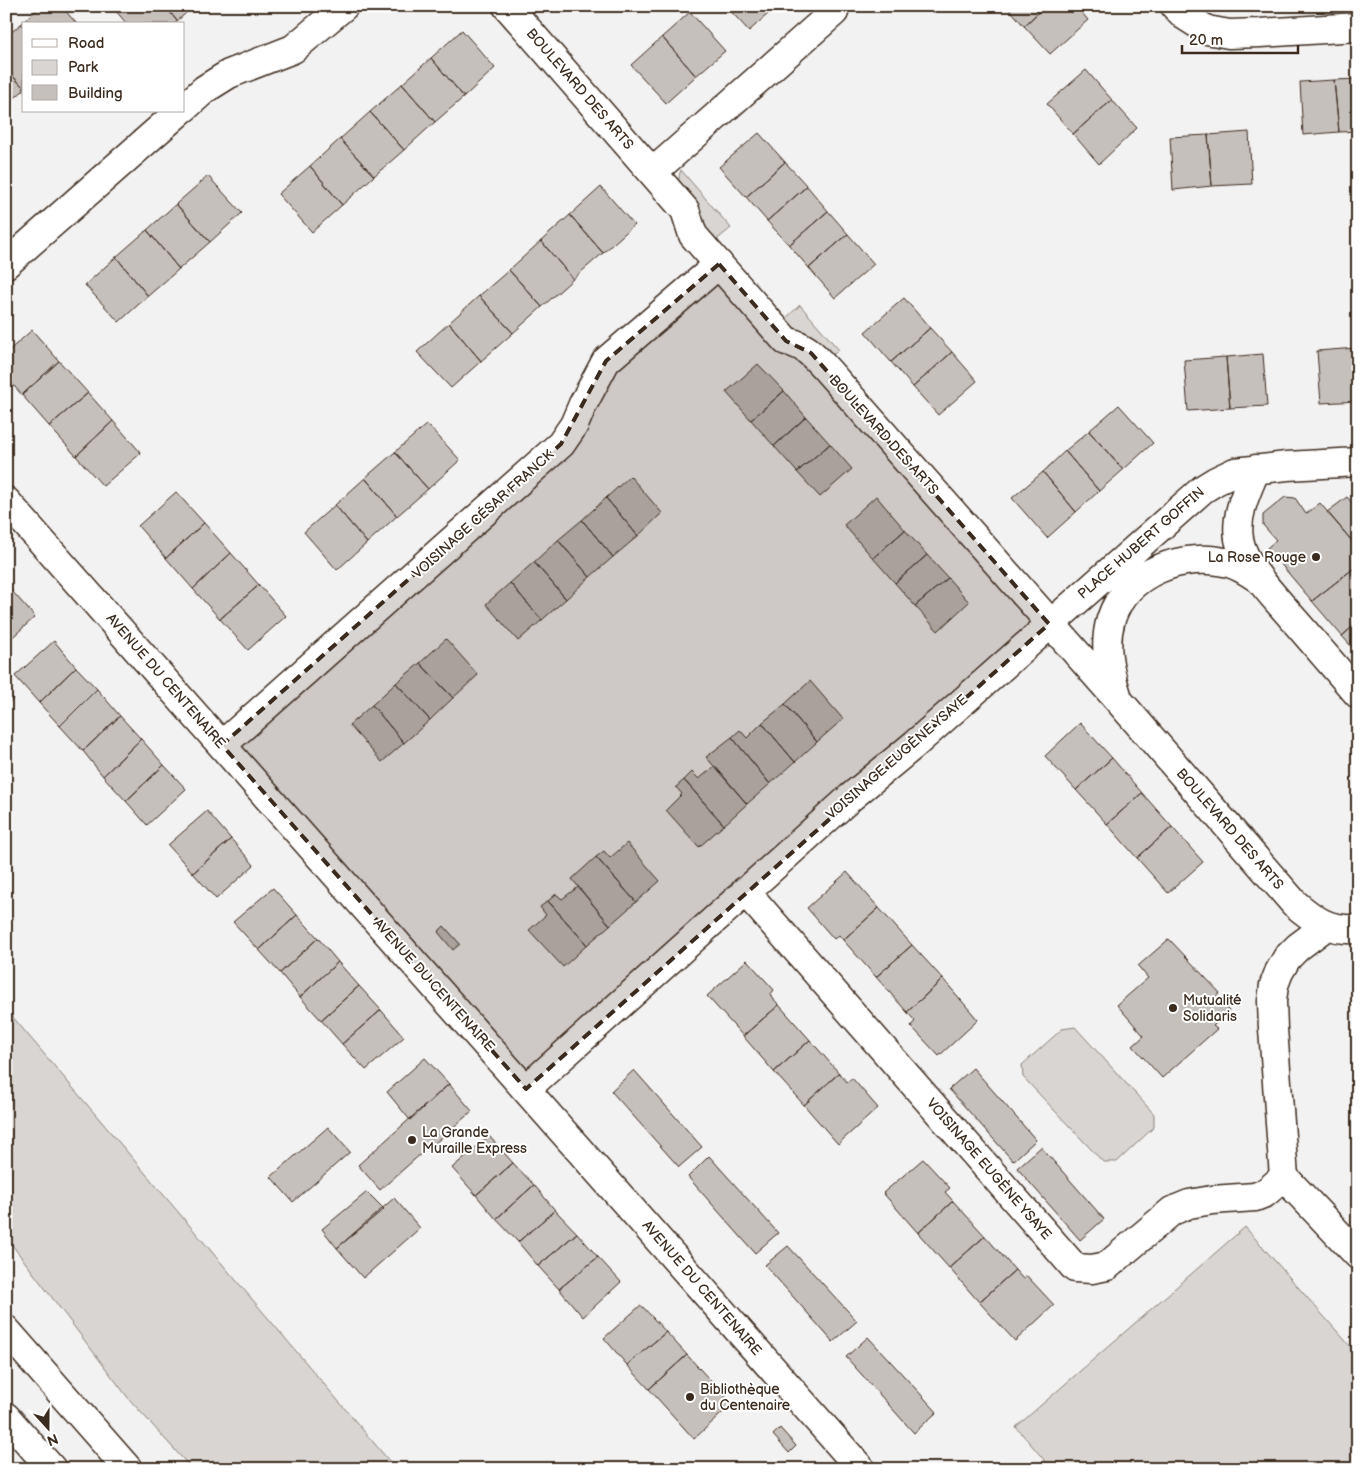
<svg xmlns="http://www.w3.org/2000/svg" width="1364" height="1475" viewBox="0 0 1364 1475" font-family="'Balsamiq Sans',sans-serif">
	<rect width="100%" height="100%" fill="#f3f2f2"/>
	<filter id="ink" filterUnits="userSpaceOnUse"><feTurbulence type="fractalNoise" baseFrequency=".02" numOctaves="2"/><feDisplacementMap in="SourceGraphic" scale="10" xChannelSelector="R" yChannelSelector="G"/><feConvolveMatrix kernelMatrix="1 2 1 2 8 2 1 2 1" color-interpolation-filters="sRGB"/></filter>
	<g filter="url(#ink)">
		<!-- green -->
		<path fill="#d8d5d2" stroke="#8a8078" d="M681 170 731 228 714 242C705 231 685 199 680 185 678 180 679 175 681 170Z
			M800 305 839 350 830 357 792 330 783 321Z
			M6 1009 396 1469H192L129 1399 6 1237Z
			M1075 1027 1154 1114V1127L1117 1162H1103L1023 1077 1022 1065 1062 1029Z
			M1245 1227 1358 1355V1469H1052L1016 1427Z"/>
		<!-- building -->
		<path fill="#c6c0bd" stroke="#3b2a1e" d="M41 6H61L77 24H24V27L21 24Z
			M119 6H165L177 21 175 24H127L115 10Z
			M165 6H194L177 21Z
			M726 6H777L749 31Z
			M1007 6H1045L1024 26Z
			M1045 6H1076L1088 20 1050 54 1024 26Z
			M690 12 725 51 696 76 662 37Z
			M21 24 24 27V88L6 69V37Z
			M462 30 495 68 464 97 431 58Z
			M662 37 696 76 666 103 631 65Z
			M431 58 464 97 435 122 402 84Z
			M6 69 24 88V90L6 105Z
			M1086 70 1112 100 1073 134 1047 104Z
			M1358 79V131L1339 132 1334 80Z
			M1334 80 1339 132 1303 135 1300 82Z
			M402 84 435 122 404 150 370 112Z
			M1112 100 1137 128 1099 164 1073 134Z
			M370 112 404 150 374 176 340 139Z
			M1249 132 1252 184 1212 186 1208 135Z
			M759 133 785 162 746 197 719 167Z
			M1208 135 1212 186 1173 190 1170 137Z
			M340 139 374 176 342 205 310 166Z
			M785 162 807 186 767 221 746 197Z
			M310 166 342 205 312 232 278 194Z
			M208 176 242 213 210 242 176 204Z
			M807 186 828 211 789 245 767 221Z
			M601 187 634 225 603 253 570 215Z
			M176 204 210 242 179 269 147 230Z
			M828 211 848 234 809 268 789 245Z
			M570 215 603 253 573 279 541 241Z
			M147 230 179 269 148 296 116 257Z
			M848 234 874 264 835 298 809 268Z
			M541 241 573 279 542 307 509 270Z
			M116 257 148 296 119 322 85 285Z
			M509 270 542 307 513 333 479 296Z
			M479 296 513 333 481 361 449 323Z
			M904 298 930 328 891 362 865 332Z
			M449 323 481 361 451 388 417 352Z
			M930 328 952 352 913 387 891 362Z
			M32 330 59 361 22 395 6 377V353Z
			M1356 348 1358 401 1321 403 1317 351Z
			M952 352 977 381 938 415 913 387Z
			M1263 354 1267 406 1230 408 1226 357Z
			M1226 357 1230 408 1188 411 1184 360Z
			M59 361 88 393 49 426 22 395Z
			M758 364 784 391 751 420 726 392Z
			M784 391 806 417 774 446 751 420Z
			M88 393 113 421 76 456 49 426Z
			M1119 405 1153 443 1123 470 1089 431Z
			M806 417 830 444 797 472 774 446Z
			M113 421 141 453 103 486 76 456Z
			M427 424 460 460 428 489 395 452Z
			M1089 431 1123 470 1099 491 1065 451Z
			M830 444 852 469 820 497 797 472Z
			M1065 451 1099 491 1076 512 1043 472Z
			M395 452 428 489 397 516 365 478Z
			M1043 472 1076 512 1047 538 1012 498Z
			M630 476 662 513 638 536 606 498Z
			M365 478 397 516 367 543 335 505Z
			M176 492 204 523 166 558 138 526Z
			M876 496 905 530 873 558 844 525Z
			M1285 497 1295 498 1306 514 1320 503 1358 548V565L1312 601 1267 548 1276 540 1263 525V515Z
			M1347 497 1358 510V548L1327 512Z
			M606 498 638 536 613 557 582 520Z
			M335 505 367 543 337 570 304 532Z
			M582 520 613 557 590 577 558 540Z
			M204 523 231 553 193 589 166 558Z
			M905 530 927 555 895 583 873 558Z
			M558 540 590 577 566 599 534 562Z
			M231 553 259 585 220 619 193 589Z
			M927 555 948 578 915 606 895 583Z
			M534 562 566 599 542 620 510 583Z
			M1358 565V622L1342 636 1312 601Z
			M948 578 969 602 938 631 915 606Z
			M510 583 542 620 518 641 486 604Z
			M259 585 286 616 248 650 220 619Z
			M12 591 35 617 6 643V596Z
			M1358 622V654L1342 636Z
			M446 639 478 675 453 698 420 663Z
			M54 641 76 667 39 703 15 676Z
			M420 663 453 698 430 720 396 683Z
			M76 667 97 689 60 726 39 703Z
			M810 681 843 719 817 742 785 704Z
			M396 683 430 720 404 743 372 705Z
			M97 689 120 716 83 751 60 726Z
			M6 691 13 699 6 705Z
			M785 704 817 742 795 762 762 723Z
			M372 705 404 743 382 762 349 725Z
			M120 716 141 739 103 776 83 751Z
			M762 723 795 762 770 784 732 737 740 730 747 738Z
			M1080 723 1112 758 1076 790 1045 756Z
			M732 737 770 784 747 804 706 757Z
			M141 739 164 765 126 801 103 776Z
			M1112 758 1142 793 1107 824 1076 790Z
			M164 765 186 789 147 825 126 801Z
			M715 766 747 804 724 825 684 780 692 772 699 779Z
			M684 780 724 825 699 847 666 810 682 794 676 787Z
			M1142 793 1172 827 1137 858 1107 824Z
			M207 811 231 839 193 873 168 845Z
			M1172 827 1203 862 1168 893 1137 858Z
			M231 839 254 865 216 899 193 873Z
			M627 843 660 881 636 902 596 857 604 851 610 858Z
			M596 857 636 902 610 925 572 879Z
			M847 872 879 908 843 940 839 935 834 939 807 908Z
			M578 887 610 925 587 945 548 901 556 894 562 899Z
			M273 888 297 915 259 950 233 922Z
			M548 901 587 945 563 967 529 930 546 915 540 907Z
			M879 908 912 945 876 977 843 940Z
			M297 915 318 938 280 973 259 950Z
			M444 926 460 944 453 950 438 932Z
			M318 938 338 962 300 997 280 973Z
			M1169 939 1220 993 1215 997 1229 1011 1213 1026 1217 1029 1162 1078 1133 1046 1144 1036 1117 1005 1148 978 1138 966Z
			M912 945 943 979 907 1012 876 977Z
			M747 960 774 990 770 995 779 1005 743 1036 707 996Z
			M338 962 359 986 321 1020 300 997Z
			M943 979 978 1020 939 1056 911 1026 915 1021 907 1012Z
			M359 986 381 1010 342 1044 321 1020Z
			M779 1005 810 1040 774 1072 743 1036Z
			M381 1010 404 1037 366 1070 342 1044Z
			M810 1040 839 1073 804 1105 774 1072Z
			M425 1058 449 1084 410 1120 387 1092Z
			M973 1068 1036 1140 1013 1161 949 1089Z
			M634 1070 702 1147 679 1167 611 1091Z
			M839 1073 847 1082 852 1078 878 1108 838 1144 804 1105Z
			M449 1084 472 1111 433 1145 432 1144 380 1190 358 1165Z
			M328 1127 350 1152 293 1202 271 1177Z
			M489 1136 513 1163 476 1195 452 1168Z
			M1041 1147 1104 1219 1080 1240 1017 1168Z
			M709 1156 778 1233 755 1253 688 1177Z
			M923 1159 950 1188 945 1192 953 1201 918 1233 883 1193Z
			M513 1163 534 1185 496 1219 476 1195Z
			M534 1185 555 1210 518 1242 496 1219Z
			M367 1192 384 1209 337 1248 322 1229Z
			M394 1198 420 1228 363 1278 337 1248Z
			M953 1201 985 1236 949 1268 918 1233Z
			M555 1210 577 1233 538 1266 518 1242Z
			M577 1233 598 1257 559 1289 538 1266Z
			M985 1236 1015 1270 979 1302 949 1268Z
			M788 1246 857 1321 833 1342 765 1265Z
			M598 1257 621 1282 583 1317 559 1289Z
			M1015 1270 1023 1279 1027 1276 1054 1305 1015 1341 979 1302Z
			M641 1305 666 1332 627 1365 604 1338Z
			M666 1332 687 1355 649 1389 627 1365Z
			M868 1337 937 1412 914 1433 846 1357Z
			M687 1355 732 1404 694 1439 649 1389Z
			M780 1428 796 1446 789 1453 773 1435Z"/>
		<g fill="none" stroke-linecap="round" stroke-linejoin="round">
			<defs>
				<path id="minor" d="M507 6 685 210 693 235 786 341C807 346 813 355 827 370L1119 701 1294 903C1315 921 1329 931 1358 929
					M1175 6 1185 16 1207 30 1229 34 1260 33 1358 27
					M184 108 205 89 229 74 293 49 344 6
					M653 172 834 12
					M6 264 180 111
					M1256 469C1247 491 1235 514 1239 539 1244 568 1277 599 1295 621 1316 645 1337 670 1358 694
					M1117 695C1109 670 1103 645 1111 619 1126 572 1184 551 1229 563 1240 566 1250 573 1259 579
					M222 745 561 444 574 425 583 404 606 361 719 264
					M745 891 1075 1268 1092 1269 1107 1266 1172 1211 1189 1204 1212 1200 1255 1197 1265 1193 1284 1177
					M1326 926 1298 947 1287 958 1279 972 1274 985 1272 1001 1273 1029 1284 1177 1358 1255
					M526 1089 851 797 915 744 1203 489 1216 481 1235 472 1287 466 1358 462"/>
				<path id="tertiary" d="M6 501 861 1469"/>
				<path id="trunk" d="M6 1330 128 1469
					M6 1417 52 1469"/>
			</defs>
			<!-- minor casing -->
			<use href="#minor" stroke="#3b2a1e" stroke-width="31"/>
			<!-- tertiary casing -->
			<use href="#tertiary" stroke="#3b2a1e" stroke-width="31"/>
			<!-- trunk casing -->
			<use href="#trunk" stroke="#3b2a1e" stroke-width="31"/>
			<!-- minor -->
			<use href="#minor" stroke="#fff" stroke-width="28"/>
			<!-- tertiary -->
			<use href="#tertiary" stroke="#fff" stroke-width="28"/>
			<!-- trunk -->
			<use href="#trunk" stroke="#fff" stroke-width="28"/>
		</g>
	</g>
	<!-- marked area -->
	<path fill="#3b2a1e" fill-opacity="0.2" stroke="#3b2a1e" stroke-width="4" stroke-dasharray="10 6" stroke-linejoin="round" d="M719 264 786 341 811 353 1049 624 526 1089 222 745 561 444 606 361Z"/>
	<!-- markers -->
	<g fill="#3b2a1e" stroke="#fff" stroke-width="2">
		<circle cx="1316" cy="557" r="5"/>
		<circle cx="1173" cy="1008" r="5"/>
		<circle cx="412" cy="1140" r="5"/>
		<circle cx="690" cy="1397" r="5"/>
	</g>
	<g text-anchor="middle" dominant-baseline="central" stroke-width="4" stroke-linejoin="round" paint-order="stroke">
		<!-- street labels -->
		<g font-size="14" fill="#3b2a1e" stroke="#fff">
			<text transform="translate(580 89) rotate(49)">BOULEVARD DES ARTS</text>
			<text transform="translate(884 435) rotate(48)">BOULEVARD DES ARTS</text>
			<text transform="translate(483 514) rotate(-42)">VOISINAGE CÉSAR FRANCK</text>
			<text transform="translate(1141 543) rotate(-41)">PLACE HUBERT GOFFIN</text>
			<text transform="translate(166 681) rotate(49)">AVENUE DU CENTENAIRE</text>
			<text transform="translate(897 757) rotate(-41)">VOISINAGE EUGÈNE YSAYE</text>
			<text transform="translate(1230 829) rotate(49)">BOULEVARD DES ARTS</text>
			<text transform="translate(434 985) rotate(48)">AVENUE DU CENTENAIRE</text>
			<text transform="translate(989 1169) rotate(49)">VOISINAGE EUGÈNE YSAYE</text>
			<text transform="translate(702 1288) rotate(49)">AVENUE DU CENTENAIRE</text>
		</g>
		<!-- poi labels -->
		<g font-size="14" fill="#3b2a1e" stroke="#fff" text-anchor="start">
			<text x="1306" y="557" text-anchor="end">La Rose Rouge</text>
			<text x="1183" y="1000">Mutualité<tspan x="1183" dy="16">Solidaris</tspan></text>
			<text x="422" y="1132">La Grande<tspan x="422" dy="16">Muraille Express</tspan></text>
			<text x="700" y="1389">Bibliothèque<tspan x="700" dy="16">du Centenaire</tspan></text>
		</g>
	</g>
	<!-- margin -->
	<rect width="1364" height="1475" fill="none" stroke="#fff" stroke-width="25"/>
	<rect x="12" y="12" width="1339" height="1450" fill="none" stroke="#3b2a1e" stroke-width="2" filter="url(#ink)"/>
	<!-- legend -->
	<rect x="22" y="22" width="162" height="90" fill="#ffffff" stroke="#b1aaa5"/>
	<rect x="32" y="39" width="25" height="8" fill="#ffffff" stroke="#b1aaa5"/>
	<text x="68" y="48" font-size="15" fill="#3b2a1e">Road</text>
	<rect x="32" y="60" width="25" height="15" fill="#d8d5d2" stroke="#b1aaa5"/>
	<text x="68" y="72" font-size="15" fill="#3b2a1e">Park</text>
	<rect x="32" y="85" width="25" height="15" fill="#c6c0bd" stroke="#b1aaa5"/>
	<text x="68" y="98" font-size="15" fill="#3b2a1e">Building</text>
	<!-- north arrow -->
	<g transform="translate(48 1428) rotate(159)" stroke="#ffffff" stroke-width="4" paint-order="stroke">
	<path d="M0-4L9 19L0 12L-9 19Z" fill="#3b2a1e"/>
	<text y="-8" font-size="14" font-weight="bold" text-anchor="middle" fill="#3b2a1e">N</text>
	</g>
	<!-- scale -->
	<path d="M1182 45v8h116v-8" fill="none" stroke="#3b2a1e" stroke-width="2.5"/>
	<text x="1189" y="45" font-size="15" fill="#3b2a1e" stroke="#ffffff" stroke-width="4" paint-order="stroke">20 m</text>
</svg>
